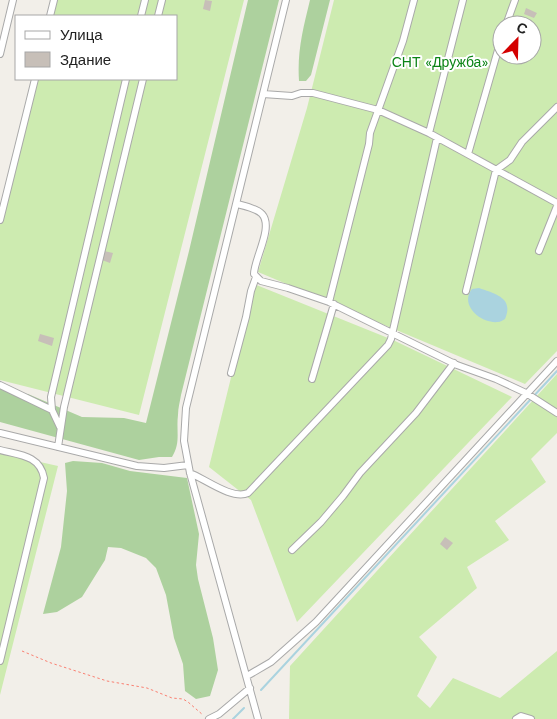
<svg xmlns="http://www.w3.org/2000/svg" width="557" height="719" viewBox="0 0 557 719" font-family="'Work Sans',sans-serif">
	<rect width="100%" height="100%" fill="#f2efe9"/>
	<!-- grass -->
	<path fill="#cdebb0" fill-rule="evenodd" d="M54 0H244L139 415 0 380V215L35 79H176V16H50Z
		M334 0H557V351L525 384 258 272 307 108ZM502 25H532V55H502Z
		M254 284 393 340 512 397 297 622 251 500 209 467Z
		M557 374V433L531 459 546 482 495 521 509 540 467 567 477 588 419 637 437 657 417 696 430 708 453 678 500 698 557 651V719H289L290 666Z
		M0 453 58 466 0 695Z"/>
	<!-- forest -->
	<path fill="#add19e" d="M248 0H279L181 395C180 401 178 408 178 415 176 431 181 443 172 457H159L139 460 0 422V387L14 393 28 394 82 417 124 418 146 423 189 251Z
		M310 0H330L311 75 306 81H299C297 51 303 29 310 0Z
		M73 461 102 463 130 471 187 478 199 534 196 565 198 579 213 638 218 670 210 696 196 699 185 691 183 664 174 638 166 595 156 568 146 558 121 548 108 547 105 560 82 597 57 612 43 614 61 547 67 491 65 463Z"/>
	<!-- water -->
	<path fill="#aad3df" d="M479 288C496 294 514 298 505 319 503 320 500 322 498 322 481 324 459 305 472 289Z"/>
	<g fill="none" stroke-linecap="round" stroke-linejoin="round">
		<!-- stream -->
		<path stroke="#aad3df" stroke-width="2" d="M261 690 557 371
			M233 719 244 708"/>
	</g>
	<!-- building -->
	<path fill="#c7bfb8" d="M205 0 212 1 210 11 203 9Z
		M526 8 537 13 534 18 524 14Z
		M104 251 113 253 110 263 102 260Z
		M40 334 54 338 52 346 38 341Z
		M445 537 453 543 447 550 440 544Z"/>
	<g fill="none" stroke-linecap="round" stroke-linejoin="round">
		<defs>
			<path id="minor" d="M50 16 54 0
				M141 16 145 0
				M158 16 162 0
				M506 25 515 0
				M0 54 13 0
				M263 94 292 96 301 93H313L378 110 429 133 557 203
				M429 133 463 0
				M468 154 502 36
				M237 204C245 206 256 208 262 214 274 227 254 259 254 274L261 281 288 288 329 302 457 365 496 379 526 393 557 413
				M0 220 35 79
				M539 251 557 206
				M466 291 496 170 510 160 522 142 557 107
				M329 302 369 144 370 133 403 41 414 0
				M231 373 246 317 251 291 256 277
				M312 379 334 304
				M0 385 52 410 60 427
				M52 410 51 397 126 79
				M0 433 137 466 164 468 188 465
				M58 447 64 407 143 79
				M0 450C19 455 40 455 44 478L0 661
				M190 473C205 479 232 500 248 493L388 345 391 339 437 138
				M292 550 321 522 343 496 360 473 416 413 454 363
				M247 676 271 662 316 622 557 361
				M209 719 219 714 250 688
				M258 719 190 473 184 441 186 408 286 0
				M516 719 521 716 531 719"/>
		</defs>
		<!-- minor casing -->
		<use href="#minor" stroke="#a9a9a9" stroke-width="8"/>
		<!-- path -->
		<path stroke="#fa8072" stroke-width="1" stroke-dasharray="2.5 2.5" stroke-linecap="butt" d="M22 651 51 663 107 681 147 688 172 698 183 699 188 702 203 715"/>
		<!-- minor -->
		<use href="#minor" stroke="#fff" stroke-width="6"/>
	</g>
	<g text-anchor="middle" dominant-baseline="central" stroke-width="4" stroke-linejoin="round" paint-order="stroke">
		<!-- park labels -->
		<g font-size="14" fill="#0c8416" stroke="#fff">
			<text x="440" y="62">СНТ «Дружба»</text>
		</g>
	</g>
	<!-- legend -->
	<rect x="15" y="15" width="162" height="65" fill="#ffffff" stroke="#a7a7a7"/>
	<rect x="25" y="31" width="25" height="8" fill="#ffffff" stroke="#a7a7a7"/>
	<text x="60" y="40" font-size="15" fill="#222222">Улица</text>
	<rect x="25" y="52" width="25" height="15" fill="#c7bfb8" stroke="#a7a7a7"/>
	<text x="60" y="65" font-size="15" fill="#222222">Здание</text>
	<!-- north arrow -->
	<g transform="translate(517 40) rotate(23)"><circle r="24" fill="#ffffff" stroke="#a7a7a7"/>
	<path d="M0-4L9 19L0 12L-9 19Z" fill="#d40000"/>
	<text y="-8" font-size="14" font-weight="bold" text-anchor="middle" fill="#222222">С</text>
	</g>
</svg>
